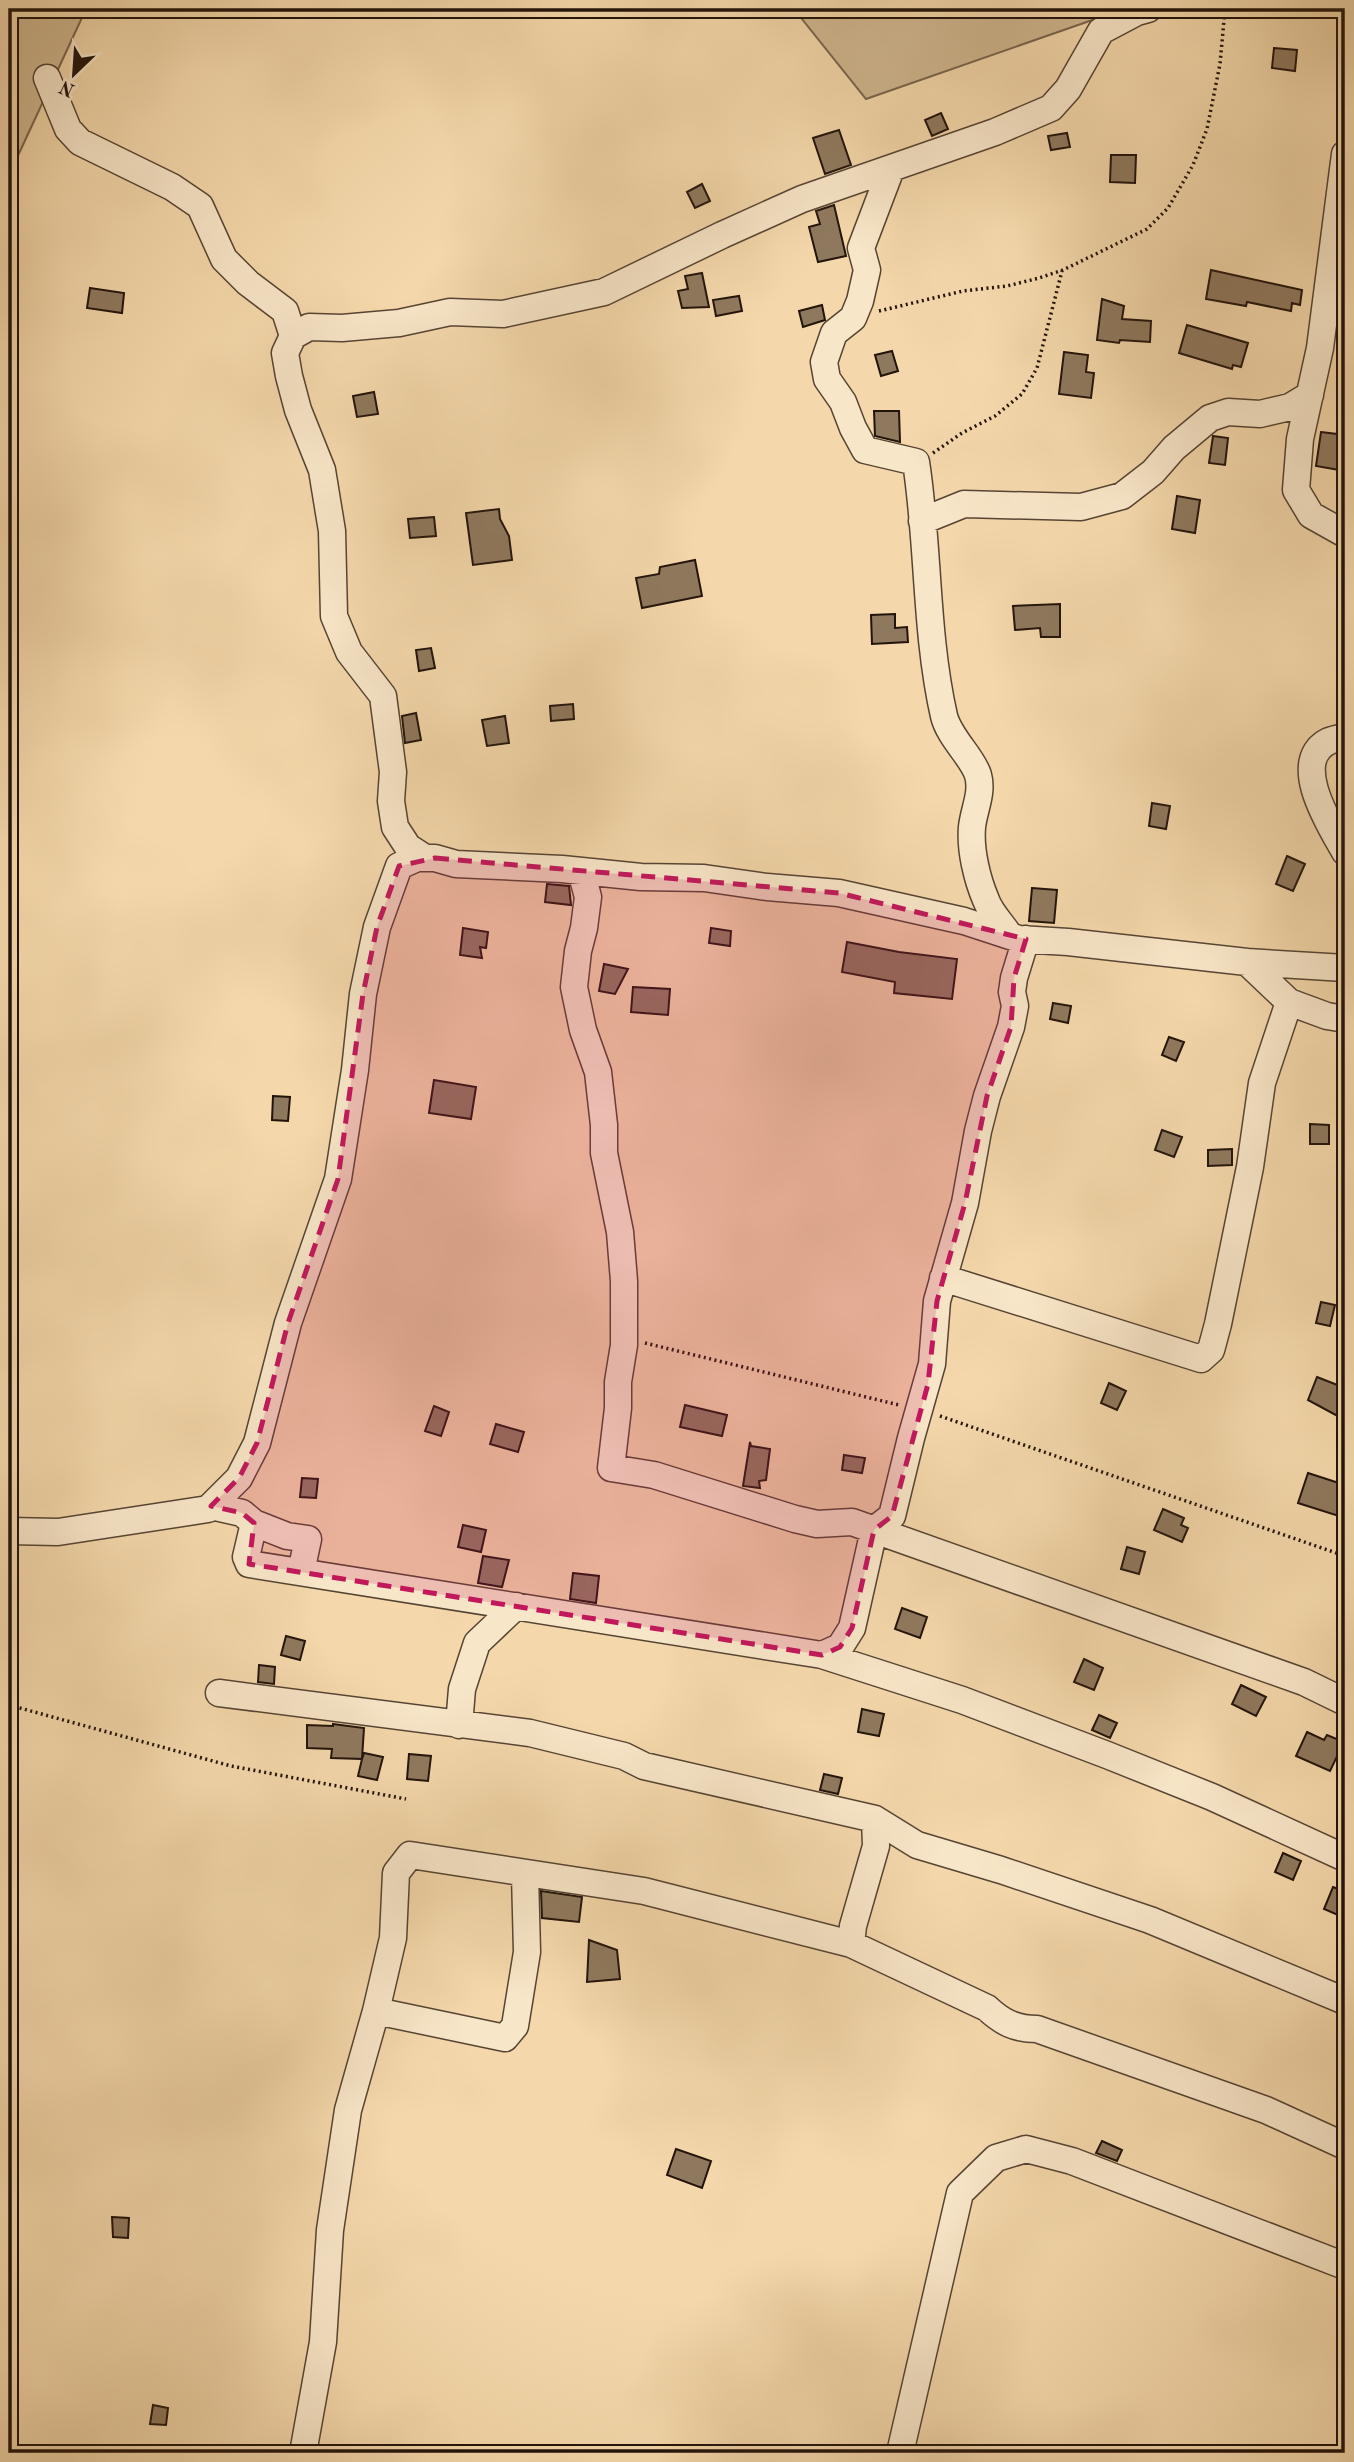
<svg xmlns="http://www.w3.org/2000/svg" width="1354" height="2462" viewBox="0 0 1354 2462" font-family="'Old Standard TT',serif">
	<rect width="100%" height="100%" fill="#f4d8ab"/>
	<filter id="stains"><feTurbulence type="fractalNoise" baseFrequency=".00286" numOctaves="4"/><feColorMatrix values="0 0 0 0 .2 0 0 0 0 .09 0 0 0 0 .02 0 0 0 .5 -.17"/></filter>
	<radialGradient id="worn" r=".72"><stop offset=".6" stop-color="#630" stop-opacity="0"/><stop offset="1" stop-color="#630" stop-opacity=".3"/></radialGradient>
	<!-- green -->
	<path fill="#d0b790" stroke="#79654e" stroke-width="2" d="M9 9H86L9 175Z
		M794 9H1124L866 99Z"/>
	<!-- building -->
	<path fill="#8f795e" stroke="#22130b" stroke-width="2" d="M1274 48 1297 50 1295 71 1272 68Z
		M941 113 948 129 932 136 925 120Z
		M839 130 851 165 825 174 813 138Z
		M1067 133 1070 147 1051 150 1048 136Z
		M1111 155H1136L1135 183 1110 182Z
		M702 184 710 201 695 208 687 192Z
		M834 205 846 256 818 262 809 227 820 224 816 211Z
		M1211 270 1302 290 1300 305 1292 303 1291 311 1247 302 1246 306 1206 299Z
		M702 273 709 307 682 308 678 291 688 289 685 276Z
		M90 288 124 293 122 313 87 308Z
		M739 296 742 311 716 316 713 300Z
		M1102 299 1124 306 1122 319 1151 321 1150 342 1120 340 1119 343 1097 340Z
		M822 305 825 320 803 327 799 311Z
		M1187 325 1248 343 1241 367 1233 365 1232 369 1179 353Z
		M892 351 898 371 881 376 875 355Z
		M1064 352 1088 355 1086 372 1094 373 1091 398 1059 394Z
		M374 392 378 414 357 417 353 396Z
		M874 411H899L900 442 875 436Z
		M1321 432 1345 435V471L1316 466Z
		M1213 436 1228 438 1225 465 1209 463Z
		M1177 496 1200 500 1195 533 1172 529Z
		M499 509 500 519 509 536 512 560 473 565 466 513Z
		M434 517 436 536 410 538 408 519Z
		M695 560 702 596 642 608 636 578 659 574 660 567Z
		M1060 604V637H1041L1040 628 1015 630 1013 606Z
		M895 614V628L907 627 908 642 872 644 871 615Z
		M431 648 435 668 419 671 416 650Z
		M573 704 574 719 551 721 550 706Z
		M416 713 421 740 405 743 402 716Z
		M505 716 509 743 487 746 482 720Z
		M1152 803 1170 806 1166 829 1149 826Z
		M1287 856 1305 864 1293 891 1276 884Z
		M547 884 569 886 571 905 545 902Z
		M1032 888 1057 890 1054 923 1029 921Z
		M463 928 488 932 486 948 480 947 482 958 460 955Z
		M711 928 731 931 730 946 709 943Z
		M847 942 899 952 957 959 952 999 894 993 895 982 842 972Z
		M604 964 628 969 615 994 599 991Z
		M633 987 670 989 668 1015 631 1012Z
		M1053 1003 1071 1006 1068 1023 1050 1019Z
		M1169 1037 1184 1042 1176 1061 1162 1055Z
		M434 1080 476 1087 471 1119 429 1113Z
		M273 1096 290 1097 288 1121 272 1120Z
		M1310 1124 1329 1125V1144H1310Z
		M1162 1130 1182 1137 1174 1157 1155 1150Z
		M1232 1149V1165L1208 1166V1150Z
		M1321 1302 1335 1305 1330 1326 1316 1323Z
		M1317 1377 1345 1388V1420L1308 1400Z
		M1109 1383 1126 1391 1117 1410 1101 1403Z
		M685 1405 727 1415 722 1436 680 1427Z
		M434 1406 449 1412 441 1436 425 1431Z
		M496 1424 524 1432 518 1452 490 1444Z
		M750 1442 751 1446 770 1449 766 1480 759 1481 760 1488 743 1486Z
		M844 1455 865 1458 862 1473 842 1470Z
		M1308 1473 1345 1485V1518L1298 1503Z
		M302 1478 318 1479 316 1498 300 1497Z
		M1163 1509 1184 1518 1181 1525 1188 1528 1182 1542 1154 1530Z
		M463 1525 486 1530 481 1552 458 1547Z
		M1127 1547 1145 1552 1139 1574 1121 1569Z
		M483 1556 509 1560 502 1587 478 1583Z
		M573 1573 599 1576 596 1603 570 1599Z
		M902 1608 927 1617 920 1638 895 1629Z
		M286 1636 305 1641 300 1660 281 1655Z
		M1084 1659 1103 1668 1094 1690 1074 1682Z
		M259 1665 275 1667 274 1684 258 1682Z
		M1241 1685 1266 1697 1256 1716 1232 1704Z
		M862 1709 884 1714 879 1736 858 1732Z
		M1099 1715 1117 1723 1110 1738 1092 1730Z
		M333 1724 364 1728 362 1759 364 1753 383 1757 377 1780 358 1776 362 1759 331 1758 332 1749 307 1748V1725L333 1726Z
		M1307 1732 1324 1740 1327 1735 1344 1742 1330 1771 1296 1756Z
		M409 1754 431 1756 428 1781 407 1779Z
		M824 1774 842 1778 838 1794 820 1790Z
		M1283 1853 1301 1861 1293 1880 1275 1872Z
		M1333 1887 1345 1892V1918L1324 1909Z
		M541 1891 582 1897 579 1922 542 1918Z
		M589 1940 617 1950 620 1979 587 1982Z
		M1102 2141 1122 2150 1117 2161 1096 2153Z
		M676 2149 711 2161 702 2188 667 2175Z
		M112 2217 129 2218 128 2238 113 2237Z
		M153 2405 168 2408 166 2425 150 2424Z"/>
	<g fill="none" stroke-linecap="round" stroke-linejoin="round">
		<defs>
			<path id="minor" d="M47 78 68 129 80 142 172 187 200 206 224 259 248 283 285 311 293 336
				M1345 154 1320 348 1300 439 1296 490 1311 515 1345 534
				M891 169 861 248 867 270 860 301 853 318 834 333 824 362 827 379 843 402 853 428 865 450 916 462C929 546 925 632 944 716 949 737 973 758 978 775 983 793 974 809 972 827 970 850 977 879 986 900 990 912 1002 924 1009 935
				M922 521 964 504 1081 507 1122 496 1153 472 1174 448 1210 418 1228 412 1260 414 1290 407 1310 395
				M1345 737C1340 738 1334 739 1329 741 1288 761 1331 827 1345 852
				M425 858 408 847 395 827 391 801 393 772 383 696 349 652 334 616 332 531 322 470 298 410 289 376 285 353 293 336 309 327 342 328 399 323 450 312 503 314 604 292 722 235 802 199 995 132 1051 108 1068 89 1101 31 1137 12 1148 9
				M581 871 588 897 584 928 578 951 574 987 583 1030 598 1072 604 1125V1153L620 1232 624 1281V1345L618 1382V1408L611 1468 654 1475 795 1519 817 1524 852 1522 1304 1682 1345 1702
				M1247 962 1345 968
				M943 1278 1201 1359 1211 1350 1218 1324 1250 1167 1262 1083 1289 1002
				M211 1506 242 1513 254 1523 246 1557 249 1564 822 1655 962 1700 1107 1755 1212 1797 1345 1858
				M254 1523 287 1536 308 1539 301 1572
				M9 1531 58 1532 208 1509 239 1478 257 1443 288 1323 338 1179 355 1070 363 994 377 927 399 866 417 858H435L456 864 562 869 641 877 704 878 767 887 839 893 964 921 1019 939 1068 942 1247 962 1289 1002 1327 1016 1345 1019
				M822 1655 840 1647 852 1628 874 1530 892 1516 911 1438 932 1364 937 1301 965 1203 978 1131 987 1096 1011 1027 1015 1006 1012 992 1014 978 1026 939
				M219 1693 530 1733 624 1756 644 1766 875 1819 917 1845 1001 1870 1150 1920 1345 2001
				M459 1725 462 1689 477 1643 516 1606
				M851 1944 853 1926 876 1846 875 1819
				M376 2011 505 2038 515 2026 527 1952 525 1874
				M303 2453 323 2342 330 2230 348 2110 376 2011 393 1938 396 1873 410 1855 644 1891 851 1944 987 2008C1002 2022 1015 2029 1037 2029L1266 2110 1345 2146
				M900 2453 960 2193 996 2158 1026 2149 1072 2161 1345 2266"/>
		</defs>
		<!-- minor casing -->
		<use href="#minor" stroke="#564433" stroke-width="29"/>
		<!-- path -->
		<path stroke="#22130b" stroke-width="3.5" stroke-dasharray="2 3.5" stroke-linecap="butt" d="M879 311 963 291 1007 286 1039 278 1063 270 1147 229 1168 208 1193 165 1207 129 1220 64 1225 9
			M933 453 962 433 995 416 1022 394 1037 368 1062 271
			M645 1343 899 1405
			M940 1416 1345 1556
			M9 1705 231 1766 406 1799"/>
		<!-- minor -->
		<use href="#minor" stroke="#f8e6c8" stroke-width="26"/>
	</g>
	<!-- marked area -->
	<path fill="#c2185b" fill-opacity="0.2" stroke="#c2185b" stroke-width="5" stroke-dasharray="14 9" stroke-linejoin="round" d="M435 858 839 893 1026 939 1014 978 1011 1027 987 1096 965 1203 937 1301 928 1384 892 1516 874 1530 852 1628 840 1647 822 1655 249 1564 254 1523 242 1513 211 1506 239 1478 257 1443 288 1323 338 1179 363 994 377 927 399 866Z"/>
	<!-- margin -->
	<rect width="1354" height="2462" fill="none" stroke="#f4d8ab" stroke-width="35"/>
	<rect x="10" y="10" width="1333" height="2441" fill="none" stroke="#22130b" stroke-width="3.5"/>
	<rect x="18" y="18" width="1319" height="2427" fill="none" stroke="#22130b" stroke-width="2"/>
	<!-- north arrow -->
	<g transform="translate(74 74) rotate(205)" stroke="#f8e6c8" stroke-width="5" paint-order="stroke">
	<path d="M0-5L12 26L0 18L-12 26Z" fill="#22130b"/>
	<text y="-10" font-size="19" font-weight="bold" text-anchor="middle" fill="#22130b">N</text>
	</g>
	<rect width="100%" height="100%" filter="url(#stains)"/>
	<rect width="100%" height="100%" fill="url(#worn)"/>
</svg>
